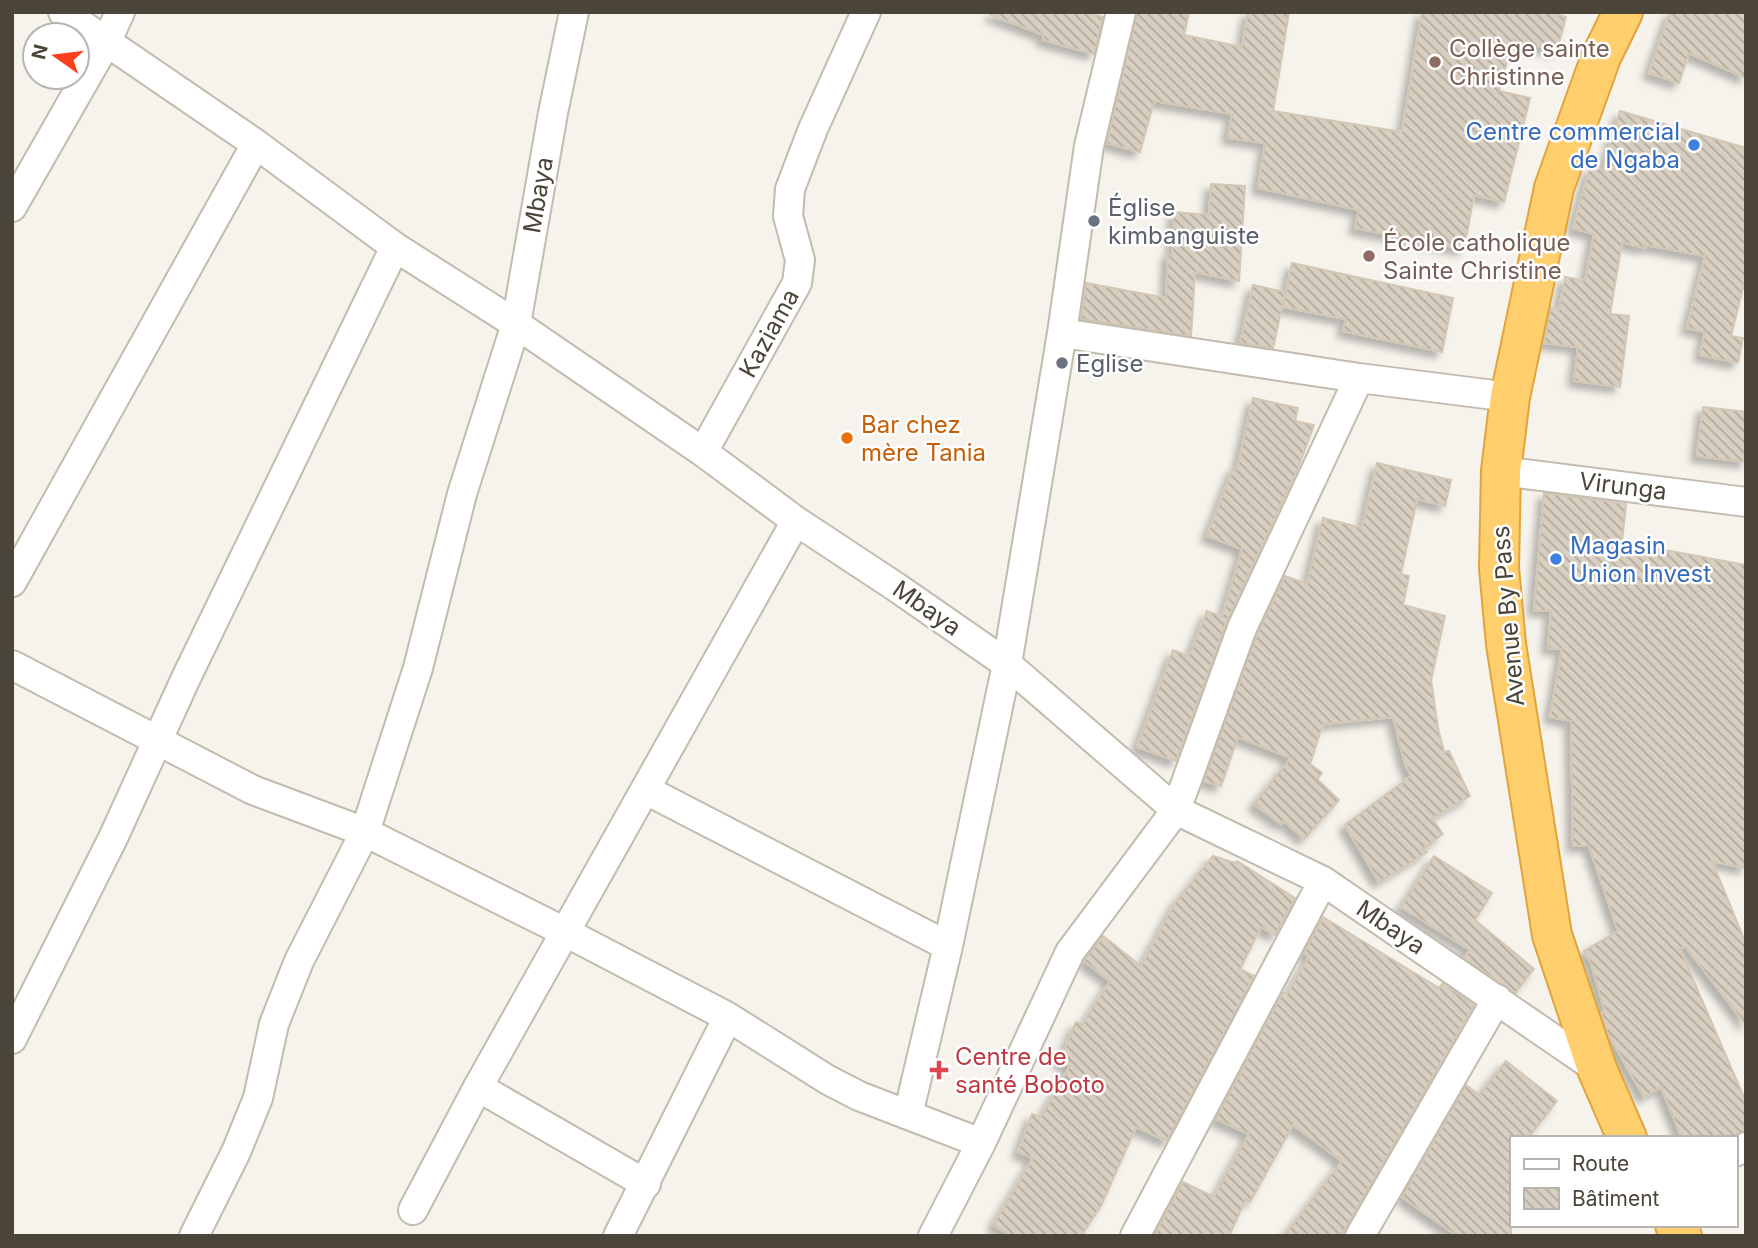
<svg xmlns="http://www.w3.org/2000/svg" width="1758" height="1248" viewBox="0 0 1758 1248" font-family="Inter,sans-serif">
	<defs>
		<pattern id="building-back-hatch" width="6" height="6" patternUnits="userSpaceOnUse" patternTransform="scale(1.75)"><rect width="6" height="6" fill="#d8cfc1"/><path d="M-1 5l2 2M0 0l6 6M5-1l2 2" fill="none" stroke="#b1aa9e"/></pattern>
		<filter id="shadow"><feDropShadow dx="-6" dy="6" stdDeviation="3.5" flood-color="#0004"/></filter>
	</defs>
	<rect width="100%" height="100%" fill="#f6f3ec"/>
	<!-- building -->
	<path fill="url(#building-back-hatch)" stroke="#d3c7b4" stroke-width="2" filter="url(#shadow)" d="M992 12H1086L1103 17 1094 54 1043 40 1044 35 991 15Z
		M1137 12H1189L1184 35 1242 47 1248 12H1289L1273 111 1402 132 1422 12H1549L1566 17 1557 51 1513 40 1499 91 1530 98 1504 202 1474 195 1464 249 1355 228 1359 210 1258 188 1265 143 1228 138 1232 114 1154 101 1140 152 1107 143Z
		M1670 12H1746V78L1689 53 1679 83 1649 73Z
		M1620 111 1746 148V276L1731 336 1743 338 1738 363 1700 355 1705 332 1687 328 1705 256 1646 245 1645 248 1622 242 1610 314 1629 316 1620 387 1574 381 1578 347 1544 343 1551 308 1559 309 1565 277 1585 281 1594 234 1573 228 1590 167 1603 171Z
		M1211 184 1245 186 1239 281 1195 272 1191 336 1081 319 1086 283 1166 298 1168 254H1172L1174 212 1209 215Z
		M1292 263 1453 298 1442 352 1343 331 1346 319 1283 307Z
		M1253 285 1285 292 1273 348 1240 343Z
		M1253 398 1298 408 1295 421 1314 425 1298 468 1227 621 1176 761 1137 747 1173 650 1189 656 1207 611 1222 617 1242 549 1207 536 1233 468 1237 469Z
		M1703 407 1746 412V462L1697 456Z
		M1377 463 1451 480 1445 506 1417 499 1401 574 1409 576 1403 605 1445 616 1431 680 1438 728 1444 752 1449 751 1470 796 1432 818 1443 834 1423 849 1427 852 1379 882 1345 825 1411 776 1405 764 1393 717 1323 724 1310 764 1322 773 1317 779 1339 800 1304 839 1284 821 1281 824 1254 804 1291 758 1238 737 1221 786 1204 781 1257 634 1285 576 1307 584 1323 518 1362 528Z
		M1544 493 1626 504 1622 542 1746 565V868L1712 861 1746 944V1025L1685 946 1680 949 1746 1102V1131L1727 1138H1682L1661 1087 1644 1097 1608 1034 1601 1013 1605 1012 1591 963 1584 951 1618 931 1589 846H1573L1571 721 1550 717 1562 649 1548 648 1551 611 1534 610Z
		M1213 856 1235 863 1237 861 1295 898 1275 935 1261 927 1240 969 1254 976 1167 1141 1136 1127 1101 1206 1081 1236H1011L993 1225 1033 1158 1018 1152 1032 1114 1041 1117 1070 1066 1059 1062 1076 1022 1082 1025 1110 981 1084 961 1103 936 1141 966 1175 903Z
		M1434 856 1492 893 1475 920 1534 969 1515 993 1464 958 1470 950 1401 907Z
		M1323 917 1439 988 1443 983 1474 1005 1341 1236H1284L1342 1161 1293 1125 1250 1202 1246 1199 1229 1236H1154L1183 1182 1214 1197 1249 1134 1216 1119 1283 992 1287 994 1309 956 1304 953Z
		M1506 1061 1557 1101 1528 1138H1511V1236H1457L1402 1197 1466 1085 1479 1095Z"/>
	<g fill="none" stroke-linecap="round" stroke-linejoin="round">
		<defs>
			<path id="street" d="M63 12 256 144 395 247 516 324 703 452 796 521 896 587 1007 664 1176 810 1323 881 1597 1069
				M12 207 107 41 120 12
				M1062 333 1359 378 1510 397
				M703 452 797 283 800 260 788 216 790 189 813 129 866 12
				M1501 471 1746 502
				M12 582 256 144
				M12 665 253 790 365 832 567 933 728 1017 828 1080 859 1096 981 1143
				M646 790 948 946
				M12 1039 113 838 186 678 395 247
				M478 1087 646 1184
				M908 1115 948 946 1007 664 1062 333 1089 146 1121 12
				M1735 1152 1746 1147
				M413 1210 478 1087 796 521
				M194 1236 236 1152 258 1098 274 1024 299 961 365 832 418 668 462 494 516 324 553 113 574 12
				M618 1236 728 1017
				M933 1236 981 1143 1070 952 1176 810 1242 628 1359 378
				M1135 1236 1323 881
				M1360 1236 1497 999"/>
			<path id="highway" d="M1623 12 1601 57 1554 188 1510 397 1501 471 1499 568 1506 644 1552 935 1597 1069 1627 1138
				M1675 1225 1682 1236"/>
		</defs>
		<!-- street casing -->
		<use href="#street" stroke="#c2bbae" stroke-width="32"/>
		<!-- highway casing -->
		<use href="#highway" stroke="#e0a43c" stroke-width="42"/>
		<!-- street -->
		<use href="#street" stroke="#fff" stroke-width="28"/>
		<!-- highway -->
		<use href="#highway" stroke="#ffcf6e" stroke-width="38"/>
	</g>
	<!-- markers -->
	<g fill="#8d6e63" stroke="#fff" stroke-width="2.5">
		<circle cx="1435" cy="62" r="7"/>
		<circle cx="1369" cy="256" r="7"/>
	</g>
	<g fill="#3f7fe0" stroke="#fff" stroke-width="2.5">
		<circle cx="1694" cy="145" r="7"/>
		<circle cx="1556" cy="559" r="7"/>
	</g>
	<g fill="#6b7280" stroke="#fff" stroke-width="2.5">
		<circle cx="1094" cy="221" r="7"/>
		<circle cx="1062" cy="363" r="7"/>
	</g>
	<circle fill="#e8710a" stroke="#fff" stroke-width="2.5" cx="847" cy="438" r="7"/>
	<path fill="#e0444e" stroke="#fff" stroke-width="2.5" d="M935.5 1059.5h7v7h7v7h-7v7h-7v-7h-7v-7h7z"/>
	<g text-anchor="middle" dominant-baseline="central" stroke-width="5" stroke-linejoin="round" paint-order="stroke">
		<!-- education labels -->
		<g font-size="24" fill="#785e54" stroke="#fff" text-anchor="start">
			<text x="1449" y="48">Collège sainte<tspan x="1449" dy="28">Christinne</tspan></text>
			<text x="1383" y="242">École catholique<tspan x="1383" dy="28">Sainte Christine</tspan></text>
		</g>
		<!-- shop labels -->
		<g font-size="24" fill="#366cbe" stroke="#fff" text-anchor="end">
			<text x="1680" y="131">Centre commercial<tspan x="1680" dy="28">de Ngaba</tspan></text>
			<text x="1570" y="545" text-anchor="start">Magasin<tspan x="1570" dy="28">Union Invest</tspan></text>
		</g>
		<!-- street labels -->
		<g font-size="24" fill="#4b4439" stroke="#fff">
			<text transform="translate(538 195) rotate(-80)">Mbaya</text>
			<text transform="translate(769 333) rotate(-61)">Kaziama</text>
			<text transform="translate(1623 486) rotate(7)">Virunga</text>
			<text transform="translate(927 608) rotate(35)">Mbaya</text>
			<text transform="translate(1508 616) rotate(-95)">Avenue By Pass</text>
			<text transform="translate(1391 927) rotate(34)">Mbaya</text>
		</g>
		<!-- worship labels -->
		<g font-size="24" fill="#5b616d" stroke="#fff" text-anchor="start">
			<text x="1108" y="207">Église<tspan x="1108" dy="28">kimbanguiste</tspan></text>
			<text x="1076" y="363">Eglise</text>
		</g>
		<!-- food labels -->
		<g font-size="24" fill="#c56008" stroke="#fff" text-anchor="start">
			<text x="861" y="424">Bar chez<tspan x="861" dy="28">mère Tania</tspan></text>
		</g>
		<!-- health labels -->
		<g font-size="24" fill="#be3a42" stroke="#fff" text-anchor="start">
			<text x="955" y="1056">Centre de<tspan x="955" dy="28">santé Boboto</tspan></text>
		</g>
	</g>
	<!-- border -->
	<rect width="1758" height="1248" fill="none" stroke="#4b4439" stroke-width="28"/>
	<!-- legend -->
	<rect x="1510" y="1136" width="228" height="91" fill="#ffffff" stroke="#b7b4b0" stroke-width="2"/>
	<rect x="1524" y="1159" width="35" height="10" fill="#ffffff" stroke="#b7b4b0" stroke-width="2"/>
	<text x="1572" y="1171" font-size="21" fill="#4b4439">Route</text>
	<rect x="1524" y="1188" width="35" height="21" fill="url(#building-back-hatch)" stroke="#b7b4b0" stroke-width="2"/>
	<text x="1572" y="1206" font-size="21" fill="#4b4439">Bâtiment</text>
	<!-- north arrow -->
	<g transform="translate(56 56) rotate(284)"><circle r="33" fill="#ffffff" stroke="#b7b4b0" stroke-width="2"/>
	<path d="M0-5L12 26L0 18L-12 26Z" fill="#fc3f1d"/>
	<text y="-10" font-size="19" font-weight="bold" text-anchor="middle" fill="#4b4439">N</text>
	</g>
</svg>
